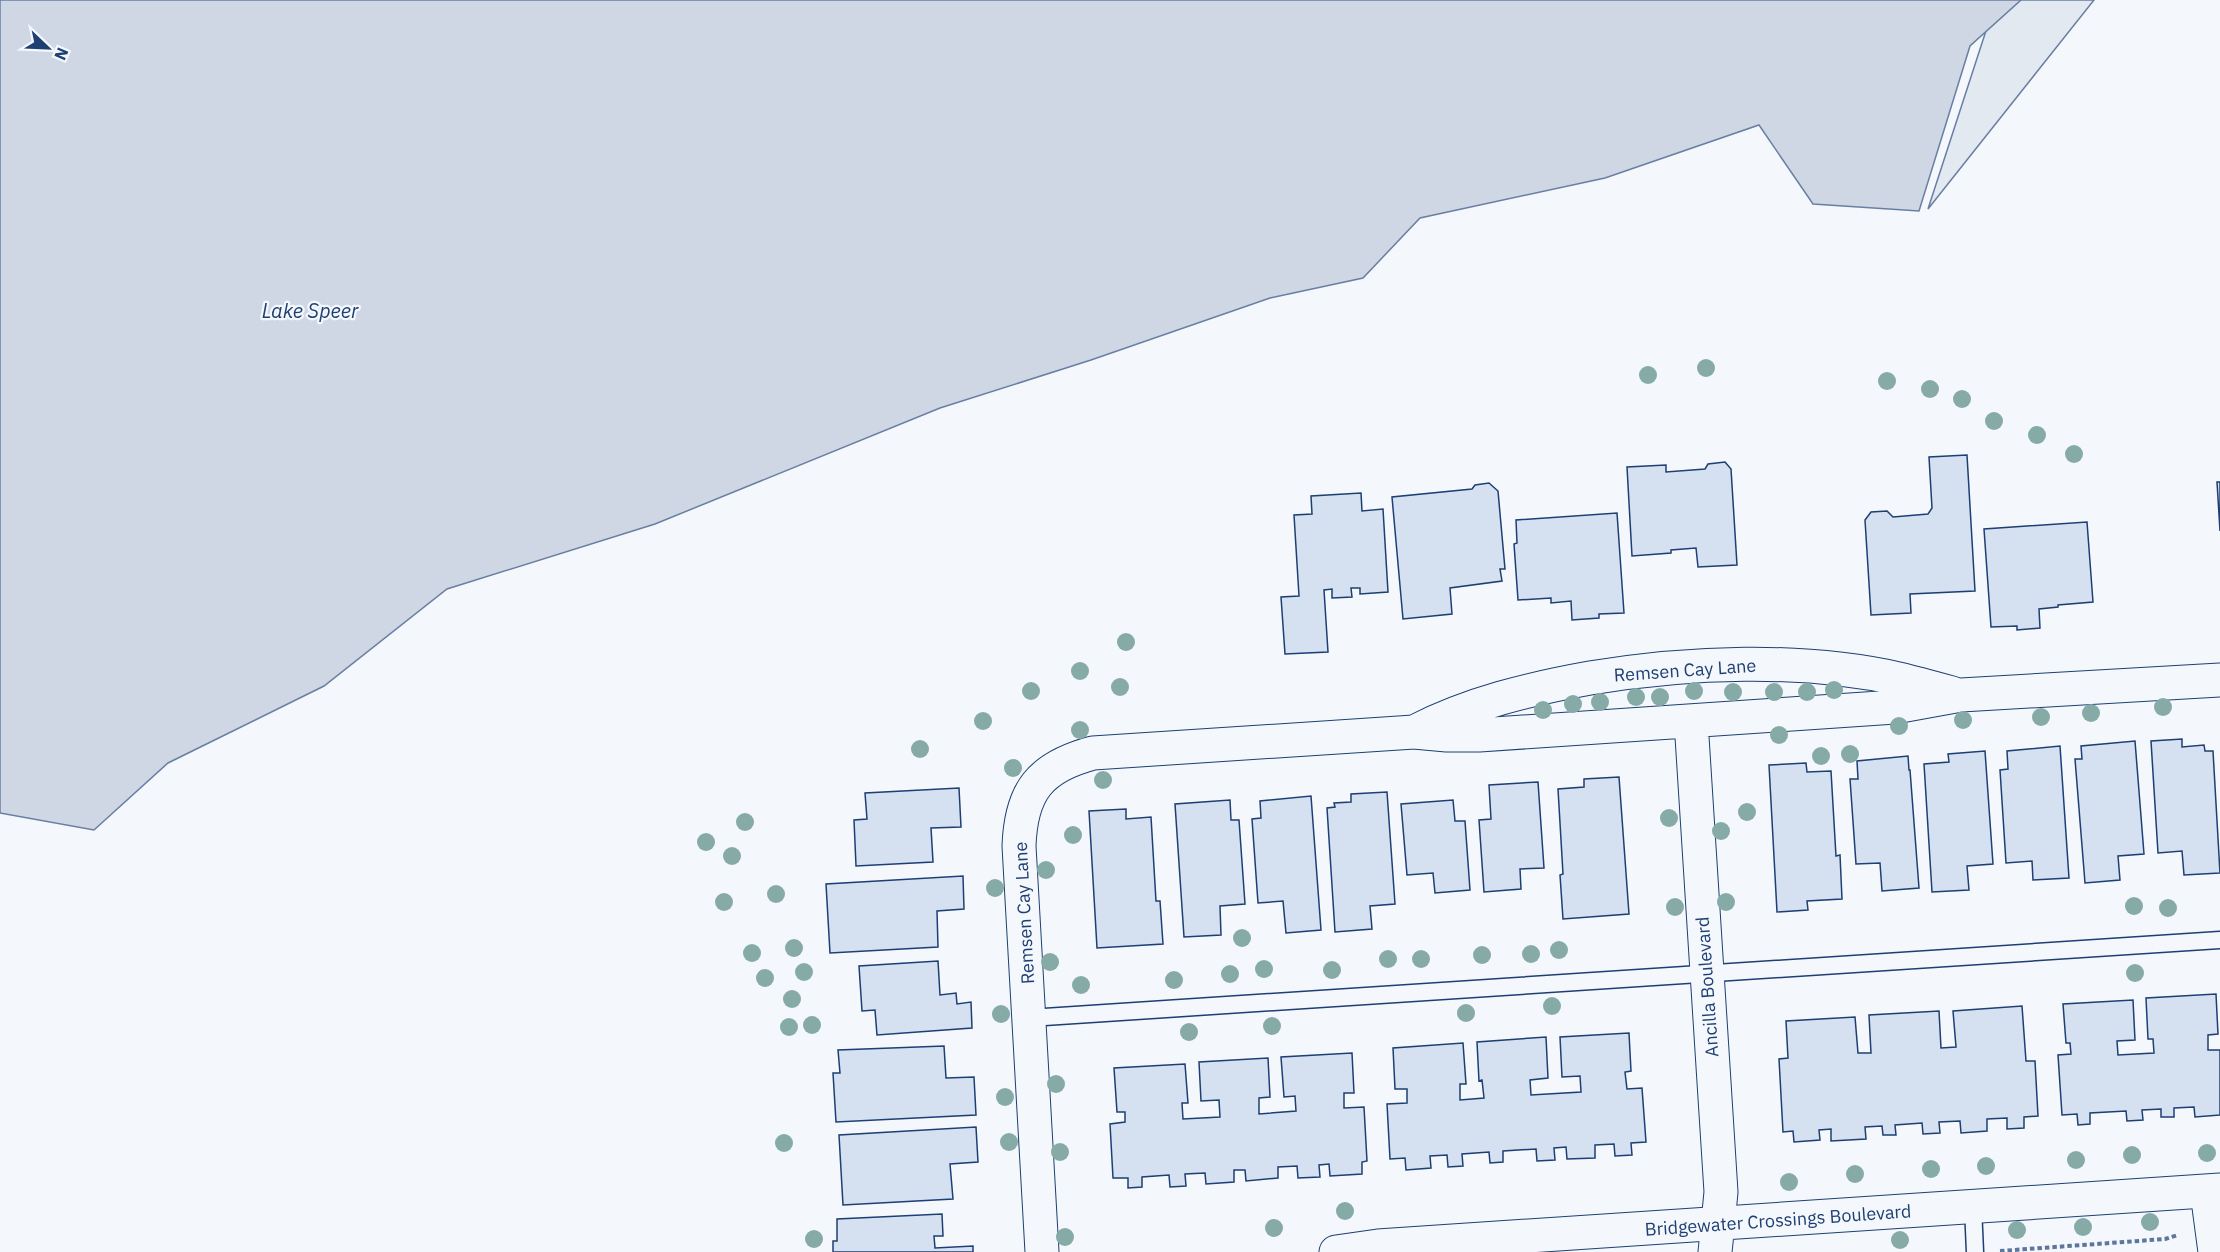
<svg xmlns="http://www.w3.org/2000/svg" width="2220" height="1252" viewBox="0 0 2220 1252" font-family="'IBM Plex Sans',sans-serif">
	<rect width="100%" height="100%" fill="#f4f7fb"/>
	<!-- green -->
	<path fill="#e3e9f0" stroke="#687fa3" stroke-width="1.5" d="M1996 0H2094L1928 209Z"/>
	<!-- water -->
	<path fill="#cfd7e4" stroke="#687fa3" stroke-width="1.5" d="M0 0H2021L1970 46 1919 211 1813 204 1759 125 1605 178 1420 218 1363 278 1270 298 1091 360 940 408 655 524 447 589 324 686 168 763 94 830 0 813Z"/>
	<!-- building -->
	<path fill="#d5e0f0" stroke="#1d3f73" stroke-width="1.5" d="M1967 455 1975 591 1910 594 1911 613 1871 615 1865 520 1871 512 1887 511 1893 517 1928 514 1932 508 1929 457Z
		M1725 462 1731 469 1737 565 1698 567 1696 548 1671 550V553L1632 556 1627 467 1666 465V472L1705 469 1708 464Z
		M2217 482H2220V531Z
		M1489 483 1498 491 1505 569H1500L1502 581 1450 588 1452 614 1403 619 1392 497 1472 489 1475 485Z
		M1361 493 1362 511 1383 509 1388 592 1360 594V588H1351L1352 597 1332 598V589L1324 590 1328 652 1285 654 1281 597 1299 596 1294 515 1312 514 1311 496Z
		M1617 513 1624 613 1599 614V618L1572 620 1571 601 1551 603V598L1518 600 1514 544 1517 543 1516 520Z
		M2087 522 2093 602 2058 605V607L2039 609 2040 628 2017 630V626L1991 627 1984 529Z
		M2182 739V747L2204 745 2205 751H2213L2220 873 2184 875 2182 851 2158 853 2151 741Z
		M2135 741 2144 854 2118 856 2120 880 2085 883 2075 759H2082L2081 746Z
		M2060 746 2069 878 2033 880 2032 861 2006 863 2000 770 2008 769 2007 751Z
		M1985 751 1993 864 1967 866 1969 890 1932 892 1924 764 1949 762 1948 754Z
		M1908 756 1909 770H1910L1919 888 1882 891 1880 863 1856 864 1850 779H1858L1857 761Z
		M1806 763 1807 772 1831 771 1836 856 1840 855 1842 899 1807 901 1808 910 1777 912 1769 765Z
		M1619 777 1629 914 1563 919 1560 875 1563 874 1558 789 1584 787V779Z
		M1538 782 1544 868 1520 869 1521 889 1484 892 1479 820 1491 819 1489 785Z
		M959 788 961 827 931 828 933 862 856 866 854 820 867 819 865 793Z
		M1387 792 1395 904 1370 906 1372 929 1335 932 1327 808 1335 807 1334 803 1351 802V794Z
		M1311 796 1321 930 1286 933 1283 901 1258 903 1252 819 1261 818 1260 801Z
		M1230 800 1231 820H1239L1245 904 1220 906 1221 935 1184 937 1175 804Z
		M1453 800 1455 821H1465L1470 890 1435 893 1433 873 1407 875 1401 804Z
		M1126 809V819L1151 817 1156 901H1160L1163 944 1097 948 1089 811Z
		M963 876 964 909 937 911 938 947 830 953 826 884Z
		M938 961 940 995 956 993 957 1004 971 1002 972 1028 877 1035 875 1010 862 1011 859 966Z
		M2216 994 2218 1034 2208 1035V1050H2220V1115L2195 1117 2194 1107 2174 1108V1117H2161V1109L2142 1110 2143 1120 2127 1121 2126 1111 2090 1113V1124L2078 1125 2077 1114 2062 1115 2058 1055 2071 1054 2070 1043H2066L2063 1004 2133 1000 2135 1040 2117 1041 2118 1055 2154 1053 2153 1039H2148L2146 998Z
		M2022 1006 2026 1061H2035L2038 1116 2024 1117V1128L2007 1129V1118L1987 1119V1131L1961 1133 1960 1121 1939 1122 1940 1133 1923 1134 1922 1123 1895 1125 1896 1135H1883L1882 1126 1865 1127 1866 1139 1831 1141V1129L1819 1130 1820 1140 1794 1142 1793 1131 1783 1132 1779 1059 1788 1058 1786 1021 1855 1017 1858 1053H1871L1869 1015 1939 1011 1941 1048 1956 1047 1953 1011Z
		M1629 1033 1631 1071 1625 1072 1627 1089 1642 1088 1646 1142 1631 1143 1632 1155 1615 1156 1614 1144 1595 1145V1158L1567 1159 1566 1147 1554 1148 1555 1160 1537 1161 1536 1149 1503 1151V1162L1490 1163 1489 1152 1462 1154 1463 1166 1448 1167 1447 1155 1430 1156 1431 1168 1406 1170 1405 1158 1390 1159 1387 1104 1407 1103V1089H1395L1393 1048 1463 1043 1466 1084H1460V1100L1484 1098 1482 1080 1479 1081 1477 1042 1546 1037 1548 1078 1530 1080 1531 1095 1581 1092 1580 1076 1562 1077 1560 1037Z
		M944 1046 946 1078 974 1077 976 1115 836 1122 833 1073H840L838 1050Z
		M1352 1053 1354 1093H1344V1108L1364 1107 1367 1161 1362 1162V1174L1330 1176 1329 1164 1319 1165 1320 1177 1298 1178 1297 1166 1278 1167V1178L1246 1181 1245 1170H1234V1182L1206 1184 1205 1173 1185 1174 1186 1186 1170 1187 1169 1175 1142 1177V1187L1128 1188V1178H1113L1110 1124 1125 1122V1112H1117L1114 1068 1185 1064 1188 1103H1182L1183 1119 1220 1117 1219 1100 1201 1101 1199 1062 1268 1058 1270 1097 1259 1098V1114L1296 1111 1295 1096 1284 1097 1281 1057Z
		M976 1127 978 1162 950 1164 953 1199 843 1205 839 1135Z
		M942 1214 943 1236H934L935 1248 973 1246V1252H833V1241H837V1219Z"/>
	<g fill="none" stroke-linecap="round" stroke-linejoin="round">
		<defs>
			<path id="service" d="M1029 1018 2220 940
				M1973 1207 1975 1252"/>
			<path id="minor" d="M1691 721 1721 1192 1718 1223
				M1416 731C1471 703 1529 689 1590 678 1688 662 1801 657 1899 679 1916 683 1934 688 1952 693
				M2207 1192 2215 1252
				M1042 1252 1019 846C1021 791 1040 767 1093 753L1414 732 1447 735H1479L1895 707 1961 695 2220 680"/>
			<path id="tertiary" d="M1336 1252 1378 1246 2220 1190
				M1715 1252 1718 1223"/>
		</defs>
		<!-- service casing -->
		<use href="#service" stroke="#1d3f73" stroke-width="19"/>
		<!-- minor casing -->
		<use href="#minor" stroke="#1d3f73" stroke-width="35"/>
		<!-- tertiary casing -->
		<use href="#tertiary" stroke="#1d3f73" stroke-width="35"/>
		<!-- path -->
		<path stroke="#5e769c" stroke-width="4" stroke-dasharray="4.5 3" stroke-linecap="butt" d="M2000 1251 2165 1239 2178 1235"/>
		<!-- service -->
		<use href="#service" stroke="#f4f7fb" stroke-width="16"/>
		<!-- minor -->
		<use href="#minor" stroke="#f4f7fb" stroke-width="33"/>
		<!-- tertiary -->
		<use href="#tertiary" stroke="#f4f7fb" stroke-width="33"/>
	</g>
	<!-- trees -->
	<g fill="#86aba6">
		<circle cx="1706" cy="368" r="9"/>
		<circle cx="1648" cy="375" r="9"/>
		<circle cx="1887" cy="381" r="9"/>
		<circle cx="1930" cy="389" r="9"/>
		<circle cx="1962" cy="399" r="9"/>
		<circle cx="1994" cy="421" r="9"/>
		<circle cx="2037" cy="435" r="9"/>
		<circle cx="2074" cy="454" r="9"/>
		<circle cx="1126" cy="642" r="9"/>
		<circle cx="1080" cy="671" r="9"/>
		<circle cx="1120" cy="687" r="9"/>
		<circle cx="1834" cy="690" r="9"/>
		<circle cx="1031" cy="691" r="9"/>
		<circle cx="1694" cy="691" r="9"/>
		<circle cx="1733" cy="692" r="9"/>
		<circle cx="1774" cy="692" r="9"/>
		<circle cx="1807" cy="692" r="9"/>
		<circle cx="1636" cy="697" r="9"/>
		<circle cx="1660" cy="697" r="9"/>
		<circle cx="1600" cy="702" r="9"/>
		<circle cx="1573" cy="704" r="9"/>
		<circle cx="2163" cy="707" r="9"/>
		<circle cx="1543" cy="710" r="9"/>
		<circle cx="2091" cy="713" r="9"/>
		<circle cx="2041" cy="717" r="9"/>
		<circle cx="1963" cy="720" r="9"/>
		<circle cx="983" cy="721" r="9"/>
		<circle cx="1899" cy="726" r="9"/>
		<circle cx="1080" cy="730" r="9"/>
		<circle cx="1779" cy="735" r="9"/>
		<circle cx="920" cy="749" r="9"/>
		<circle cx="1850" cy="754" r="9"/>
		<circle cx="1821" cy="756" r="9"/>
		<circle cx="1013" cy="768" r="9"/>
		<circle cx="1103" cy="780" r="9"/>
		<circle cx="1747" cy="812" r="9"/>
		<circle cx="1669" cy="818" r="9"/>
		<circle cx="745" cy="822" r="9"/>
		<circle cx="1721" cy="831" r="9"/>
		<circle cx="1073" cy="835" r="9"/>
		<circle cx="706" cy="842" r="9"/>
		<circle cx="732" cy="856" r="9"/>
		<circle cx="1046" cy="870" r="9"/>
		<circle cx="995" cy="888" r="9"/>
		<circle cx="776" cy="894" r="9"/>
		<circle cx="724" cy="902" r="9"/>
		<circle cx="1726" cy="902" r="9"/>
		<circle cx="2134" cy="906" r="9"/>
		<circle cx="1675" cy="907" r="9"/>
		<circle cx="2168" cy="908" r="9"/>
		<circle cx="1242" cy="938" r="9"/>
		<circle cx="794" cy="948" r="9"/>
		<circle cx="1559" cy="950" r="9"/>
		<circle cx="752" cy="953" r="9"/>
		<circle cx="1531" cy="954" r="9"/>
		<circle cx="1482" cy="955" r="9"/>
		<circle cx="1388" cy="959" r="9"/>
		<circle cx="1421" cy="959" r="9"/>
		<circle cx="1050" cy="962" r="9"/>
		<circle cx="1264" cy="969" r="9"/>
		<circle cx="1332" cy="970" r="9"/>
		<circle cx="804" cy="972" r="9"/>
		<circle cx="2135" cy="973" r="9"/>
		<circle cx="1230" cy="974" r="9"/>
		<circle cx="765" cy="978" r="9"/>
		<circle cx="1174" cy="980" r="9"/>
		<circle cx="1081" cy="985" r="9"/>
		<circle cx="792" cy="999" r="9"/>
		<circle cx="1552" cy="1006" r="9"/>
		<circle cx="1466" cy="1013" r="9"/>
		<circle cx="1001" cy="1014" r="9"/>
		<circle cx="812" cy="1025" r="9"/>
		<circle cx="1272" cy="1026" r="9"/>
		<circle cx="789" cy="1027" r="9"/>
		<circle cx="1189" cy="1032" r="9"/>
		<circle cx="1056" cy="1084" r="9"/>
		<circle cx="1005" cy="1097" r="9"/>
		<circle cx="1009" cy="1142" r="9"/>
		<circle cx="784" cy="1143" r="9"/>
		<circle cx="1060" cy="1152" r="9"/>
		<circle cx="2207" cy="1153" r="9"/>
		<circle cx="2132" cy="1155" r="9"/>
		<circle cx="2076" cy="1160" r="9"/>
		<circle cx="1986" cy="1166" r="9"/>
		<circle cx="1931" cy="1169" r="9"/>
		<circle cx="1855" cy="1174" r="9"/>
		<circle cx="1789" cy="1182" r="9"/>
		<circle cx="1345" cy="1211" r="9"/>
		<circle cx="2150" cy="1222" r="9"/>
		<circle cx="2083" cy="1227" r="9"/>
		<circle cx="1274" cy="1228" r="9"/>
		<circle cx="2017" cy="1230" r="9"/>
		<circle cx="1065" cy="1237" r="9"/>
		<circle cx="814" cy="1239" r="9"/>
		<circle cx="1900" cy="1240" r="9"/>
	</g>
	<g text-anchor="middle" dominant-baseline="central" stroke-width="4.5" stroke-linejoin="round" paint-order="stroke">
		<!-- street labels -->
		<g font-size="18" fill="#1d3f73" stroke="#f4f7fb">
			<text transform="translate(1685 670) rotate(-4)">Remsen Cay Lane</text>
			<text transform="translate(1024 913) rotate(-93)">Remsen Cay Lane</text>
			<text transform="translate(1707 987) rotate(-94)">Ancilla Boulevard</text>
			<text transform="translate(1778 1220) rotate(-4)">Bridgewater Crossings Boulevard</text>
		</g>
		<!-- water labels -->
		<g font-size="20" font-style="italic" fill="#1d3f73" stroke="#f4f7fb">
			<text x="310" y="310">Lake Speer</text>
		</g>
	</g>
	<!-- north arrow -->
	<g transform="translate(48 48) rotate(113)" stroke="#f4f7fb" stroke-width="4.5" paint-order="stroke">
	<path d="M0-4.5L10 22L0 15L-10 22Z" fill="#1d3f73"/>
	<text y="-9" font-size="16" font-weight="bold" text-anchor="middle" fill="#1d3f73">N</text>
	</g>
</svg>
